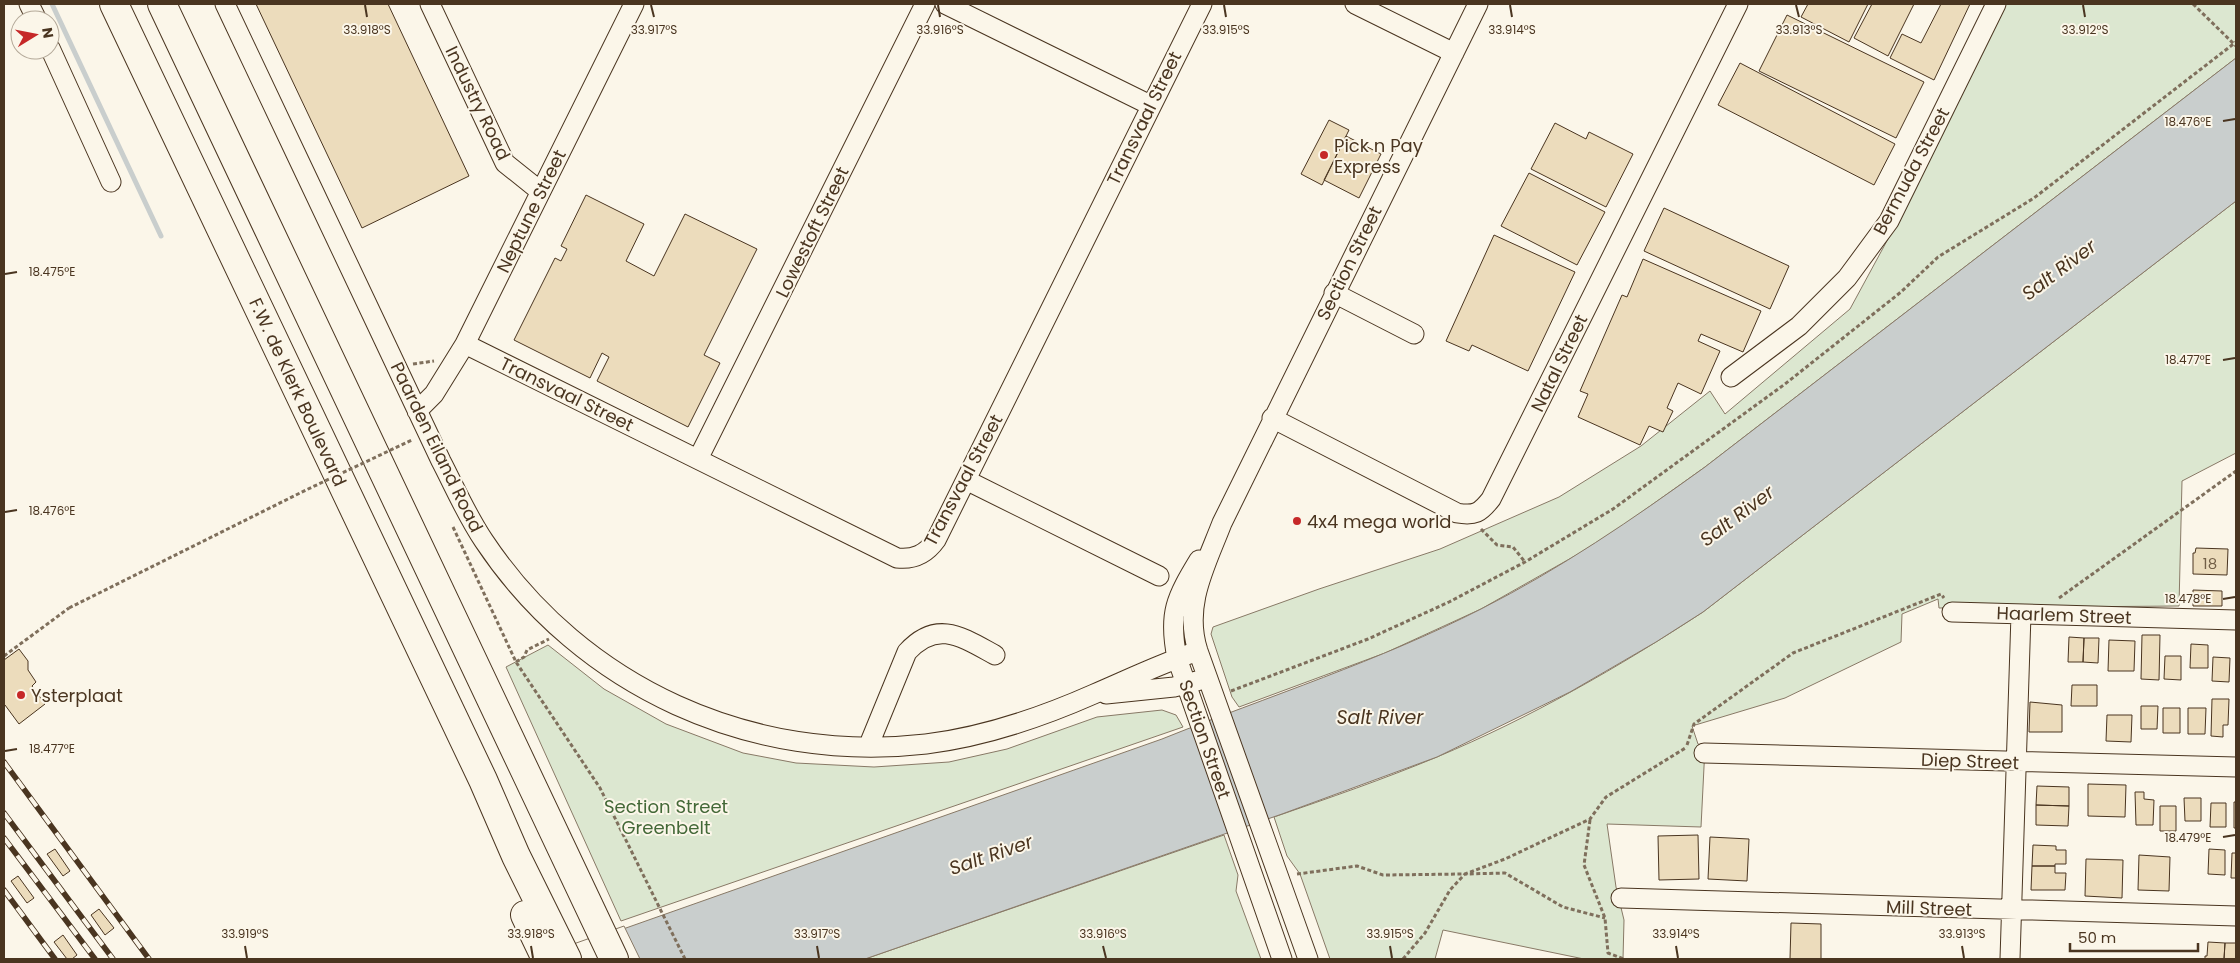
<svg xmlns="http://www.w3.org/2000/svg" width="2240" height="963" viewBox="0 0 2240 963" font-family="Poppins,sans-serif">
	<rect width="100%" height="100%" fill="#fbf6e9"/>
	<!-- green -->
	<path fill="#dce7d0" stroke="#887966" d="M2006 4H2236V58L1705 467 1625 524 1580 553 1481 609 1385 653 1239 707 1232 697 1211 634 1213 627 1319 589 1440 549 1559 497 1641 446 1710 391 1725 414 1850 309 1895 226Z
		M2236 201V453L2182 481 2179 606 1939 608 1938 599 1902 614 1901 642 1785 698 1692 726 1698 744 1705 747 1701 827 1607 824 1616 887 1624 920 1623 959H1584L1443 930 1435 959H1330L1300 874 1287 856 1274 817C1329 798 1384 779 1437 757 1530 718 1619 667 1703 612Z
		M548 645 604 689 666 724 743 753 796 763 874 767 949 762 1007 749 1097 717 1162 710 1176 715 1183 727 621 921 506 667Z
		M1224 835 1238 875 1236 891 1261 959H865Z"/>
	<!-- water -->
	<path fill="#c9cecd" stroke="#887966" d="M2236 58V201L1703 612 1656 642 1570 692 1437 757 1282 814 865 959H538L1162 739C1269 696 1379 661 1481 609 1560 569 1633 519 1705 467Z"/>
	<!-- pier -->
	<path fill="#fbf6e9" stroke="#887966" d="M624 926 640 959H536L537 957Z"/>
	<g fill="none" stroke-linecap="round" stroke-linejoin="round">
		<!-- stream -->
		<path stroke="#c9cecd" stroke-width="5" d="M52 4 161 236"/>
	</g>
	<!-- building -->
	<path fill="#ecdcbc" stroke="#4a3520" d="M256 4H388L469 176 362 228Z
		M1808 4H1868L1849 42 1801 17Z
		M1872 4H1914L1888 56 1854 38Z
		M1941 4H1970L1934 80 1890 58 1902 34 1921 43Z
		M1787 15 1924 82 1896 138 1759 71Z
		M1740 63 1895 144 1874 185 1718 105Z
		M1329 120 1349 130 1322 185 1301 174Z
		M1555 123 1586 139 1589 132 1633 154 1606 207 1531 169Z
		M1346 136 1381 154 1359 198 1324 180Z
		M1529 173 1605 212 1577 265 1501 226Z
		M586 195 644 224 626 261 654 276 685 214 757 249 704 355 720 363 688 427 597 381 609 357 602 353 590 378 514 340 555 258 561 261 567 249 561 246Z
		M1664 208 1789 266 1770 309 1644 251Z
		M1494 235 1575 272 1528 371 1472 345 1469 351 1446 341Z
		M1643 259 1761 311 1743 352 1701 334 1698 341 1720 351 1701 394 1678 383 1667 408 1673 411 1663 432 1649 426 1640 445 1578 417 1588 394 1580 391 1622 295 1627 297Z
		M2196 548 2228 549 2227 575 2193 574V553H2195Z
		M2193 590 2222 591V606H2193Z
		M2142 635H2160L2159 680 2141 679Z
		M2069 637 2084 638 2083 662H2068Z
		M2084 638H2099L2098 663 2083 662Z
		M2109 640 2135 641 2134 671H2108Z
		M2191 644 2208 645V668H2190Z
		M19 649 28 661V670L36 682 32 686 45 704 19 724 5 705 4 706V660Z
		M2165 656H2181V680L2164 679Z
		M2213 657 2230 658 2229 682 2212 681Z
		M2072 685H2097V706H2071Z
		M2212 699H2229L2228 725H2223V737L2211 736Z
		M2030 702 2062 705V732H2029Z
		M2141 706H2158L2157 729H2141Z
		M2163 708H2180V733H2163Z
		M2188 708H2206L2205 734H2188Z
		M2107 715H2132L2131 742 2106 741Z
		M2088 784 2126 785 2125 817 2088 816Z
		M2037 786 2069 787V806L2036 805Z
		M2135 792H2144V799L2154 800 2153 825H2136Z
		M2184 798H2201V821H2185Z
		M2234 802H2236V828H2234Z
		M2211 803H2226V827H2210Z
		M2036 805 2069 806 2068 826 2036 825Z
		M2160 806H2176V831H2160Z
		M1698 835 1699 879 1659 880 1658 836Z
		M1710 837 1749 839 1747 881 1708 879Z
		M2033 845 2056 846V850H2066V864H2055V866H2032Z
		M55 849 70 871 63 876 47 854Z
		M2209 849 2225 850V875L2208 874Z
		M2232 853H2236V878H2231Z
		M2139 855 2170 857 2169 891 2138 890Z
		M2086 859 2123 860 2122 898 2085 896Z
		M2032 866H2055V873H2066L2065 890H2031Z
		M18 876 34 898 27 903 11 881Z
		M99 909 114 928 105 935 91 915Z
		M1791 923 1821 924V959H1790Z
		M63 935 77 955 72 959H67L54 942Z
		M2208 942 2225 943 2224 959H2205V956H2207Z
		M2225 943H2236V959H2224Z"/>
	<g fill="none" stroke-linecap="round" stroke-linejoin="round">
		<defs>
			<path id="minor" d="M29 4 37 20
				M225 4C275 110 325 215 375 321 397 368 419 415 441 461 455 488 467 516 484 541 582 688 752 764 926 744 983 737 1042 717 1094 694 1129 679 1162 663 1198 651
				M430 4 505 163 540 191
				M945 4 1150 105
				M1355 4 1454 53
				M50 48 111 182
				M1334 293 1414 334
				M465 344 897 558C914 560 926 554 936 540L1202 4
				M1731 377 1799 326 1847 278 1889 221 1996 4
				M417 411 434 394 465 344 634 4
				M1272 418 1457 513C1475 516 1480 513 1491 499L1738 4
				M698 459 925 4
				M966 480 1159 576
				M1199 560C1176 598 1168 613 1177 658L1282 959
				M1952 612 2236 620
				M1106 694 1174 687 1197 681
				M868 747 907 652C937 619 962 637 995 655
				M1704 753 2236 767
				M1621 898 2236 916
				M1308 959 1198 651C1183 605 1206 565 1222 523L1478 4
				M2010 959 2021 614"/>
			<path id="highway" d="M114 4 483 780 516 856 567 959
				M162 4 614 959
				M525 915 546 959"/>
		</defs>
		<!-- minor casing -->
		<use href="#minor" stroke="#4a3520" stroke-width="21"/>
		<!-- highway casing -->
		<use href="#highway" stroke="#4a3520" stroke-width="30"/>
		<!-- path -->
		<path stroke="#7f6f5c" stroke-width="3" stroke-dasharray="4 2.5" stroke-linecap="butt" d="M2193 4 2236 46
			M413 364 434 361
			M453 527 516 662 600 788 685 959
			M1481 529 1497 545 1513 547 1525 562
			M2059 598 2236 471
			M4 656 69 608
			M516 662 524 657 527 650 549 639
			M1231 691 1368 639 1449 602 1525 562 1613 509 1785 384 1901 292 1938 257 2034 198 2236 42
			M1687 745 1694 724 1793 653 1941 594 1944 598
			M1590 820 1584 865 1605 918 1608 953 1624 959
			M1297 874 1357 866 1383 875 1465 874 1505 859 1590 819 1606 797 1687 747
			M1403 959 1425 933 1450 890 1465 874 1505 873 1563 907 1605 918"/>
		<!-- minor -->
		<use href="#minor" stroke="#fbf6e9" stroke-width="19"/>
		<!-- highway -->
		<use href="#highway" stroke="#fbf6e9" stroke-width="28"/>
		<defs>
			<path id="rail" d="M4 762 149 959
				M4 813 113 959
				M4 838 95 959
				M4 890 55 959"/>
		</defs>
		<!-- rail casing -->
		<use href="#rail" stroke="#4a3520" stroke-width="5.5"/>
		<!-- rail -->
		<use href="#rail" stroke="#fbf6e9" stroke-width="4" stroke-dasharray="11" stroke-linecap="butt"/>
		<!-- path-bridge -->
		<path stroke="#7f6f5c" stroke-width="3" stroke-dasharray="4 2.5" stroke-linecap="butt" d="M69 608 306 490 412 440"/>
	</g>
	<!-- ticks -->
	<path fill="none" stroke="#4a3520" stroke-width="2" d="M365 5 367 17M651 5 654 17M938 5 940 17M1224 5 1226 17M1510 5 1512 17M1796 5 1799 17M2083 5 2085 17M2223 121 2235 119M5 274 17 272M2223 360 2235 358M5 512 17 510M2223 599 2235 597M5 751 17 749M2223 837 2235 835M245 946 247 958M531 946 533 958M817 946 819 958M1103 946 1106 958M1390 946 1392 958M1676 946 1678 958M1962 946 1964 958"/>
	<!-- markers -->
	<g fill="#c62828" stroke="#fbf6e9" stroke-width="2">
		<circle cx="1324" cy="155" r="5"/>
		<circle cx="1297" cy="521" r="5"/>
		<circle cx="21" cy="695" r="5"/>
	</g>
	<g text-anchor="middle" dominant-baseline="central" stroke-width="4" stroke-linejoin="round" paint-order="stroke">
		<!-- number labels -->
		<g font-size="15" fill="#725f47">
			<text x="2210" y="563">18</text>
		</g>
		<!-- street labels -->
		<g font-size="18" fill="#4a3520" stroke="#fbf6e9">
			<text transform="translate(478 103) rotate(64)">Industry Road</text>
			<text transform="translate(1144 118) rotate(-64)">Transvaal Street</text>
			<text transform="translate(1911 171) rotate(-62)">Bermuda Street</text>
			<text transform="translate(531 211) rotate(-64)">Neptune Street</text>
			<text transform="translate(812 232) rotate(-64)">Lowestoft Street</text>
			<text transform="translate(1349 263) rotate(-64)">Section Street</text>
			<text transform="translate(1559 363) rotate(-64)">Natal Street</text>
			<text transform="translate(298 392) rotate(65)">F.W. de Klerk Boulevard</text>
			<text transform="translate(567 394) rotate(26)">Transvaal Street</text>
			<text transform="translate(437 447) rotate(64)">Paarden Eiland Road</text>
			<text transform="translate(963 480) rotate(-62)">Transvaal Street</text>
			<text transform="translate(2064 615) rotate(2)">Haarlem Street</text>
			<text transform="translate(1205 739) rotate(71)">Section Street</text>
			<text transform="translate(1970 761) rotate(2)">Diep Street</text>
			<text transform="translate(1929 908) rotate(2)">Mill Street</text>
		</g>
		<!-- poi labels -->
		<g font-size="18" fill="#4a3520" stroke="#fbf6e9" text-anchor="start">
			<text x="1334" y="145">Pick n Pay<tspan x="1334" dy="21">Express</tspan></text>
			<text x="1307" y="521">4x4 mega world</text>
			<text x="31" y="695">Ysterplaat</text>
		</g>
		<!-- park labels -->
		<g font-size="18" fill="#436837" stroke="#fbf6e9">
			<text x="666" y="806">Section Street<tspan x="666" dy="21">Greenbelt</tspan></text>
		</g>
		<!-- water labels -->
		<g font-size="19" font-style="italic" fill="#4a3520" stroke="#fbf6e9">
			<text transform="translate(2059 270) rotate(-37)">Salt River</text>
			<text transform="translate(1737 516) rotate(-37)">Salt River</text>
			<text x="1380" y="717">Salt River</text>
			<text transform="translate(991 855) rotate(-19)">Salt River</text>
		</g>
	</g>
	<g font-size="12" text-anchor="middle" fill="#4a3520" stroke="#fbf6e9" stroke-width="4" stroke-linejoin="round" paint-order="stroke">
		<text x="367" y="34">33.918°S</text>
		<text x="654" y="34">33.917°S</text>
		<text x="940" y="34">33.916°S</text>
		<text x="1226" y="34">33.915°S</text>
		<text x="1512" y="34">33.914°S</text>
		<text x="1799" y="34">33.913°S</text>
		<text x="2085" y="34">33.912°S</text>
		<text x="2188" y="126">18.476°E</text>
		<text x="52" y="276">18.475°E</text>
		<text x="2188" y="364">18.477°E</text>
		<text x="52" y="515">18.476°E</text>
		<text x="2188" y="603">18.478°E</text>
		<text x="52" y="753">18.477°E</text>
		<text x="2188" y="842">18.479°E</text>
		<text x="245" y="938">33.919°S</text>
		<text x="531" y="938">33.918°S</text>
		<text x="817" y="938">33.917°S</text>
		<text x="1103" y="938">33.916°S</text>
		<text x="1390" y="938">33.915°S</text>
		<text x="1676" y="938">33.914°S</text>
		<text x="1962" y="938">33.913°S</text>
	</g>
	<!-- border -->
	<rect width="2240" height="963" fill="none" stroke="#4a3520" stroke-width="10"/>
	<!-- north arrow -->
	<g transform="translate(35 35) rotate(80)"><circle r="24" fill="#fbf6e9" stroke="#b4a999"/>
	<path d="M0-4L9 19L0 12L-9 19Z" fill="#c62828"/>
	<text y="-8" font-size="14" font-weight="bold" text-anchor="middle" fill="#4a3520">N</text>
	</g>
	<!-- scale -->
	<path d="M2070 943v8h128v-8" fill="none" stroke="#4a3520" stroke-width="2.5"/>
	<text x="2078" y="943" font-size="15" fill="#4a3520" stroke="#fbf6e9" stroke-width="4" paint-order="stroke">50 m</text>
</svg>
